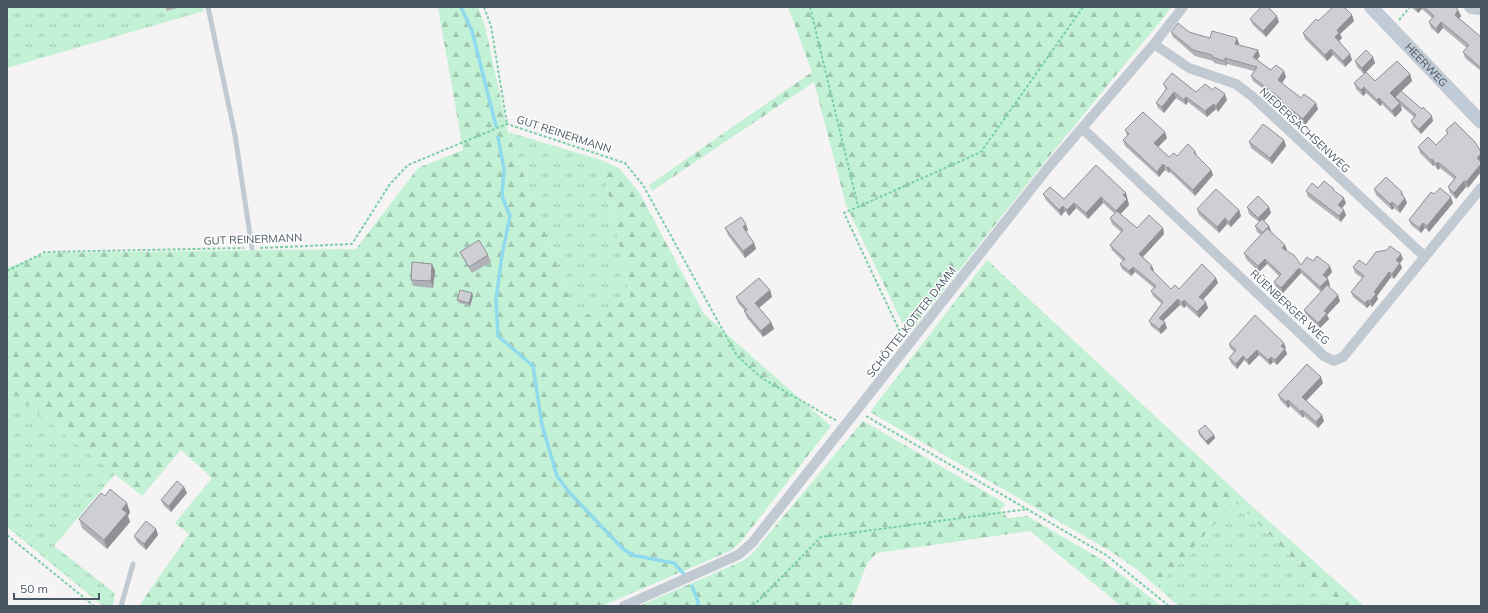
<svg xmlns="http://www.w3.org/2000/svg" width="1488" height="613" viewBox="0 0 1488 613" font-family="Mulish,sans-serif">
	<defs>
		<pattern id="grass-tufts" width="24" height="20" patternUnits="userSpaceOnUse"><rect width="24" height="20" fill="#c3f1d5"/><path d="M3 7l-1-3M5 7V3M7 7l1-3M15 17l-1-3M17 17v-4M19 17l1-3" fill="none" stroke="#a0c6b0"/></pattern>
		<pattern id="forest-firs" width="22" height="20" patternUnits="userSpaceOnUse"><rect width="22" height="20" fill="#c3f1d5"/><path d="M5 1l3.5 6h-7zM16 11l3.5 6h-7z" fill="#a0c6b0"/></pattern>
	</defs>
	<rect width="100%" height="100%" fill="#f5f3f3"/>
	<!-- grass -->
	<path fill="url(#grass-tufts)" d="M26 7H203L204 11 7 68V15Z
		M508 132 601 160 631 299 578 319Z
		M7 388 115 474 54 546 115 593 113 606H103L7 527Z
		M1234 502 1251 516 1339 606H1179L1157 587Z"/>
	<!-- forest -->
	<path fill="url(#forest-firs)" d="M7 7H26L7 15Z
		M438 7H478L485 26 508 133 578 318 631 299 601 160 619 168 639 192 704 314 831 426 743 539 732 550 602 606H139L189 534 175 523 212 478 181 450 142 496 7 388V268L47 253 356 249 418 168 463 150Z
		M788 7H1172L1047 159 908 335 846 205 814 82 652 191 649 185 812 72Z
		M987 260 1255 509 1364 606H1339L1251 516 1235 502 1157 587 1135 568 1110 551 870 412Z
		M863 421 1006 504 1000 510 1008 518 1027 516 1104 561 1161 606H1121L1030 531 877 553 867 563 851 606H639L743 561 752 554Z"/>
	<g fill="none" stroke-linecap="round" stroke-linejoin="round">
		<!-- stream -->
		<path stroke="#90daee" stroke-width="3.5" d="M461 7 472 31 496 126
			M498 137 504 169 502 196 510 216 502 255 496 300 498 336 533 366 542 425 557 476 568 491 622 548 632 555 674 563 684 574
			M692 586 698 601V606"/>
		<!-- path -->
		<path stroke="#7ad0a6" stroke-width="2" stroke-dasharray="3 2" stroke-linecap="butt" d="M484 7 491 26 507 124
			M810 7 858 206
			M1399 20 1410 7
			M260 248 352 244 390 184 408 165 507 124 625 163 643 185 737 356 763 379 837 421
			M7 271 45 252 244 248
			M902 336 844 213 981 152 1083 7
			M866 416 1106 555 1169 606
			M7 535 94 606
			M753 606 821 537 1028 509"/>
		<!-- lane -->
		<path stroke="#c1cad2" stroke-width="5" d="M208 7 235 135 252 248
			M121 606 133 564"/>
		<!-- street -->
		<path stroke="#c1cad2" stroke-width="10" d="M1469 7 1471 9 1479 10 1481 7
			M1154 44 1189 68 1236 84 1253 97 1425 257
			M1083 129 1324 356 1334 361 1343 357 1481 188
			M624 606 738 555 752 543 1047 169 1154 44 1183 7"/>
		<!-- secondary -->
		<path stroke="#c1cbd6" stroke-width="14" id="s1" d="M1371 7 1481 122"/>
	</g>
	<!-- wall -->
	<path fill="#b0b2b7" d="M165 7H181L167 11Z
		M1411 7H1455L1458 10 1461 16 1459 18 1481 37V71L1465 58 1463 52 1467 48 1443 28 1438 34 1431 28 1429 22 1432 18 1422 9 1418 13Z
		M1352 15 1354 21 1340 34 1342 38 1339 41 1350 54 1352 60 1345 67 1333 55 1327 61 1305 39 1303 33 1318 21Z
		M1250 19 1279 22 1266 37 1253 25Z
		M1171 32H1189L1210 38 1239 43V45L1260 56 1257 60 1271 70 1286 77 1282 83 1301 98 1318 109 1305 125 1281 106 1280 102 1253 81 1251 76 1254 71 1227 64V66L1214 63 1213 61 1195 56 1173 37Z
		M1373 57 1375 63 1366 72 1375 81 1410 74 1412 81 1401 91 1433 121 1421 134 1413 126 1411 121 1414 117 1400 105 1402 110 1395 117 1382 104 1380 106 1366 93 1363 96 1356 89 1354 83 1364 74 1357 67 1355 61Z
		M1163 84 1196 92 1213 90 1227 100 1218 112 1216 109 1207 117 1188 102 1186 105 1176 98 1164 113 1158 108 1156 103 1166 90Z
		M1455 122 1468 188 1466 187 1456 199 1450 193 1448 187 1454 179 1440 168 1438 170 1434 165 1433 166 1420 153 1418 147 1436 145 1447 134 1446 130Z
		M1125 130 1167 138 1158 147 1169 157 1177 156 1195 151 1197 156 1211 170 1213 175 1195 196 1170 172 1169 173 1165 170 1159 177 1125 146 1123 140 1127 136Z
		M1284 140 1286 146 1272 164 1251 148 1249 142Z
		M1318 188 1334 191 1346 203 1342 208 1346 215 1341 222 1308 197 1306 191Z
		M1374 189 1402 192 1407 203 1400 213 1394 208 1392 210 1376 195Z
		M1126 193 1129 205 1120 214 1137 228H1163L1164 234 1143 257 1152 266 1154 271V272L1171 289H1179L1216 278 1218 283 1203 300 1208 308 1199 318 1186 306 1184 308 1180 305 1163 321 1167 328 1161 334 1151 326 1149 321 1162 304 1153 296 1151 291 1154 288 1135 272 1131 276 1122 269 1120 264 1123 261 1112 250 1110 245 1121 232 1112 224 1110 218 1115 214 1103 203 1088 219 1076 208 1069 216 1065 211 1061 216 1046 200 1043 194 1064 199Z
		M1434 194 1453 203 1429 232 1425 228 1421 233 1411 225 1409 220Z
		M1247 207H1269L1271 213 1264 221 1269 226 1271 231V232L1287 251 1301 265 1313 261 1332 272 1327 278 1328 279 1330 285 1329 286 1340 301 1327 315 1329 319 1320 328 1306 315 1304 310 1321 292 1301 273 1283 293 1276 287 1274 282 1279 276 1267 264 1259 272 1246 259 1244 253 1261 235 1257 232 1255 226 1259 222 1249 214Z
		M1197 209 1239 210 1241 216 1231 227 1227 224 1219 233 1199 215Z
		M725 228 748 230 746 232 754 243 756 249 745 258 728 235Z
		M460 252 488 255 491 262 472 273 463 258Z
		M1403 259 1400 263 1402 268 1394 279 1391 277 1377 296 1378 299 1372 307 1370 305 1367 308 1353 297 1351 292 1362 278 1355 273 1353 267Z
		M435 270 433 288 413 286 411 280Z
		M770 290 772 297 759 308 771 322 774 329 763 337 747 318 744 311H745L738 303 736 297Z
		M472 293 473 296 470 306 459 303 457 300Z
		M1229 344 1286 348 1285 349 1287 354 1277 365 1273 362 1270 365 1259 355 1249 365 1244 360 1237 369 1231 363 1229 358 1234 352 1230 348Z
		M1323 383 1306 401 1324 421 1318 428 1304 416 1303 418 1290 406 1288 408 1281 401 1278 395Z
		M1198 431 1214 435 1215 438 1208 445 1199 435Z
		M184 487 187 493 171 512 164 506 161 500Z
		M105 496 130 512 128 516 130 522 107 549 82 528 79 519Z
		M156 529 158 535 146 550 137 542 134 536Z"/>
	<!-- shaded-wall -->
	<path fill="#909195" d="M1416 7H1421L1422 9 1418 13Z
		M1458 10 1461 16 1457 21 1455 15Z
		M1352 15 1354 21 1340 34 1342 38 1337 43 1335 37 1337 30Z
		M1277 16 1279 22 1266 37 1263 31Z
		M1441 22 1443 28 1438 34 1436 29Z
		M1237 38 1239 43 1238 50 1235 44Z
		M1331 49 1333 55 1327 61 1325 55Z
		M1258 50 1260 56 1255 62 1253 57Z
		M1350 54 1352 60 1345 67 1343 61Z
		M1373 57 1375 63 1364 74 1362 68Z
		M1225 58 1227 64V66L1225 61Z
		M1284 71 1286 77 1280 86 1278 80Z
		M1410 74 1412 81 1392 100 1390 93Z
		M1364 87 1366 93 1363 96 1361 90Z
		M1174 92 1176 98 1164 113 1162 107Z
		M1225 94 1227 100 1218 112 1216 106Z
		M1186 97 1188 102 1186 105 1184 100Z
		M1379 98 1382 104 1380 106 1377 100Z
		M1316 103 1318 109 1305 125 1303 119Z
		M1400 103 1402 110 1395 117 1392 111Z
		M1214 104 1216 109 1207 117 1205 111Z
		M1432 116 1433 121 1421 134 1419 129Z
		M1165 132 1167 138 1156 149 1154 143Z
		M1284 140 1286 146 1272 164 1270 158Z
		M1195 151 1197 156 1194 153Z
		M1481 154V162L1477 158Z
		M1432 159 1434 165 1433 166 1431 160Z
		M1438 162 1440 168 1438 170 1436 164Z
		M1163 164 1165 170 1159 177 1157 172Z
		M1481 164V172L1468 188 1466 182Z
		M1168 167 1170 172 1169 173 1167 168Z
		M1211 170 1213 175 1195 196 1193 190Z
		M1464 181 1466 187 1456 199 1454 193Z
		M1126 193 1129 205 1118 217 1116 211 1123 195Z
		M1101 197 1103 203 1088 219 1086 213Z
		M1451 197 1453 203 1429 232 1427 226Z
		M1344 198 1346 203 1340 211 1338 205Z
		M1405 198 1407 203 1400 213 1398 207Z
		M1392 202 1394 208 1392 210 1390 204Z
		M1074 203 1076 208 1069 216 1067 210Z
		M1063 206 1065 211 1061 216 1059 210Z
		M1269 207 1271 213 1261 224 1258 218Z
		M1239 210 1241 216 1231 227 1229 222Z
		M1344 210 1346 215 1341 222 1339 216Z
		M1225 218 1227 224 1219 233 1217 227Z
		M1423 223 1425 228 1421 233 1419 228Z
		M746 224 748 230 745 233 743 227Z
		M1269 226 1271 231 1265 238 1263 233Z
		M1163 228 1164 234 1141 259 1139 254Z
		M754 243 756 249 745 258 743 251Z
		M1285 245 1287 250 1284 254 1282 248Z
		M1401 254 1403 259 1400 263 1402 268 1394 279 1392 274 1396 260Z
		M1265 259 1267 264 1259 272 1258 266Z
		M432 264 435 270 433 288 431 281Z
		M1152 266 1154 271 1152 274 1150 268Z
		M1330 266 1332 272 1325 280 1323 275Z
		M1133 267 1135 272 1131 276 1129 271Z
		M1299 268 1301 273 1283 293 1281 288Z
		M1389 272 1391 277 1377 296 1378 299 1372 307 1370 301 1374 292Z
		M1216 278 1218 283 1201 302 1199 297Z
		M1328 279 1330 285 1322 293 1320 287Z
		M770 290 772 297 757 309 755 303Z
		M472 293 473 296 470 306 469 303Z
		M1338 295 1340 301 1327 315 1329 319 1320 328 1318 323 1324 311Z
		M1178 299 1180 305 1161 323 1159 318Z
		M1184 300 1186 306 1184 308 1182 303Z
		M1368 300 1370 305 1367 308 1365 303Z
		M1206 302 1208 308 1199 318 1197 312Z
		M771 322 774 329 763 337 761 331Z
		M1165 322 1167 328 1161 334 1159 329Z
		M1284 343 1286 348 1283 351 1281 346Z
		M1285 349 1287 354 1277 365 1275 360Z
		M1257 350 1259 355 1249 365 1247 360Z
		M1243 356 1244 360 1237 369 1236 364Z
		M1271 357 1273 362 1270 365 1268 360Z
		M1321 377 1323 383 1304 403 1302 397Z
		M1288 400 1290 406 1288 408 1286 402Z
		M1302 410 1304 416 1303 418 1301 412Z
		M1322 415 1324 421 1318 428 1316 422Z
		M1214 435 1215 438 1208 445 1206 441Z
		M184 487 187 493 171 512 169 506Z
		M127 503 130 512 128 516 130 522 107 549 104 540 122 509Z
		M156 529 158 535 146 550 144 544Z"/>
	<!-- building -->
	<path fill="#cdcfd5" stroke="#909195" d="M1261 7H1268L1277 16 1263 31 1250 19Z
		M1333 7H1344L1352 15 1337 30 1339 33 1335 37 1350 54 1343 61 1331 49 1325 55 1303 33 1316 19 1318 21Z
		M1424 7H1455L1458 10 1455 15 1481 37V68L1463 52 1469 45 1441 22 1436 29 1429 22 1434 16Z
		M1178 23 1189 32 1199 35 1210 38 1212 31 1237 38 1235 44 1258 50 1253 57 1271 70 1276 65 1284 71 1278 80 1301 98 1304 94 1316 103 1303 119 1279 100 1281 99 1251 76 1257 67 1225 58V61L1212 57V55L1193 50 1171 32Z
		M1366 50 1373 57 1362 68 1355 61Z
		M1397 61 1410 74 1390 93 1400 103 1392 111 1379 98 1377 100 1364 87 1361 90 1354 83 1366 72 1375 81Z
		M1172 73 1196 92 1205 84 1213 90 1215 87 1225 94 1216 106 1214 104 1205 111 1186 97 1184 100 1174 92 1162 107 1156 103 1167 88 1163 84Z
		M1401 91 1422 109 1423 107 1432 116 1419 129 1411 121 1416 115 1395 97Z
		M1143 112 1165 132 1154 143 1169 157 1174 153 1177 156 1188 144 1195 151 1194 153 1211 170 1193 190 1168 167 1167 168 1163 164 1157 172 1123 140 1129 134 1125 130Z
		M1455 122 1475 142 1481 152V154L1477 158 1481 162V164L1466 182 1464 181 1454 193 1448 187 1456 177 1438 162 1436 164 1432 159 1431 160 1418 147 1428 137 1436 145 1448 133 1446 130Z
		M1263 124 1284 140 1270 158 1249 142Z
		M1096 165 1126 193 1123 195 1127 199 1116 211 1101 197 1086 213 1074 203 1067 210 1063 206 1059 210 1043 194 1050 187 1064 199Z
		M1386 177 1402 192 1401 194 1405 198 1398 207 1392 202 1390 204 1374 189Z
		M1324 181 1334 189 1333 190 1344 198 1338 205 1344 210 1339 216 1306 191 1312 183 1318 188Z
		M1440 188 1451 197 1427 226 1423 223 1419 228 1409 220 1431 192 1434 194Z
		M1216 189 1239 210 1229 222 1225 218 1217 227 1197 209Z
		M1258 196 1269 207 1258 218 1247 207Z
		M1117 211 1137 228 1149 215 1163 228 1139 254 1152 266 1150 268 1171 289 1175 285 1179 289 1202 264 1216 278 1199 297 1206 302 1197 312 1184 300 1182 303 1178 299 1159 318 1165 322 1159 329 1149 321 1163 302 1151 291 1156 286 1133 267 1129 271 1120 264 1125 259 1110 245 1123 230 1110 218Z
		M741 217 746 224 743 227 754 243 743 251 725 228Z
		M1262 219 1269 226 1263 233 1255 226Z
		M1267 228 1285 245 1282 248 1294 255 1301 265 1307 257 1313 261 1317 256 1330 266 1323 275 1328 279 1320 287 1299 268 1281 288 1274 282 1281 274 1265 259 1258 266 1244 253Z
		M479 240 488 255 469 267 460 252Z
		M1390 246 1401 254 1396 260 1400 263 1392 274 1389 272 1374 292 1376 294 1370 301 1368 300 1365 303 1351 292 1364 276 1353 267 1359 260 1366 265 1376 252 1387 250Z
		M412 262 432 264 431 281 411 280Z
		M759 278 770 290 755 303 771 322 761 331 744 311 747 310 736 297Z
		M1327 285 1338 295 1324 311 1327 313 1318 323 1304 310Z
		M460 290 472 293 469 303 457 300Z
		M1255 315 1284 343 1281 346 1285 349 1275 360 1271 357 1268 360 1257 350 1247 360 1243 356 1236 364 1229 358 1236 350 1229 344Z
		M1307 364 1321 377 1302 397 1322 415 1316 422 1302 410 1301 412 1288 400 1286 402 1278 395Z
		M1205 425 1214 435 1206 441 1198 431Z
		M177 481 184 487 169 506 161 500Z
		M110 489 127 503 122 509 127 513 104 540 79 519 101 493 105 496Z
		M146 521 156 529 144 544 134 536Z"/>
	<g text-anchor="middle" dominant-baseline="central" stroke-width="3" stroke-linejoin="round" paint-order="stroke">
		<!-- street labels -->
		<g font-size="11" fill="#4a5661" stroke="#fff">
			<text stroke="none"><textPath href="#s1" startOffset="80">HEERWEG</textPath></text>
			<text transform="translate(1305 130) rotate(43)">NIEDERSACHSENWEG</text>
			<text transform="translate(564 134) rotate(18)">GUT REINERMANN</text>
			<text transform="translate(253 239) rotate(-2)">GUT REINERMANN</text>
			<text transform="translate(1290 307) rotate(43)">RÜENBERGER WEG</text>
			<text transform="translate(911 322) rotate(-52)">SCHÖTTELKOTTER DAMM</text>
		</g>
	</g>
	<!-- border -->
	<rect width="1488" height="613" fill="none" stroke="#4a5661" stroke-width="16"/>
	<!-- scale -->
	<path d="M14 593v6h85v-6" fill="none" stroke="#4a5661" stroke-width="2"/>
	<text x="20" y="593" font-size="12" fill="#4a5661" stroke="#ffffff" stroke-width="3" paint-order="stroke">50 m</text>
</svg>
